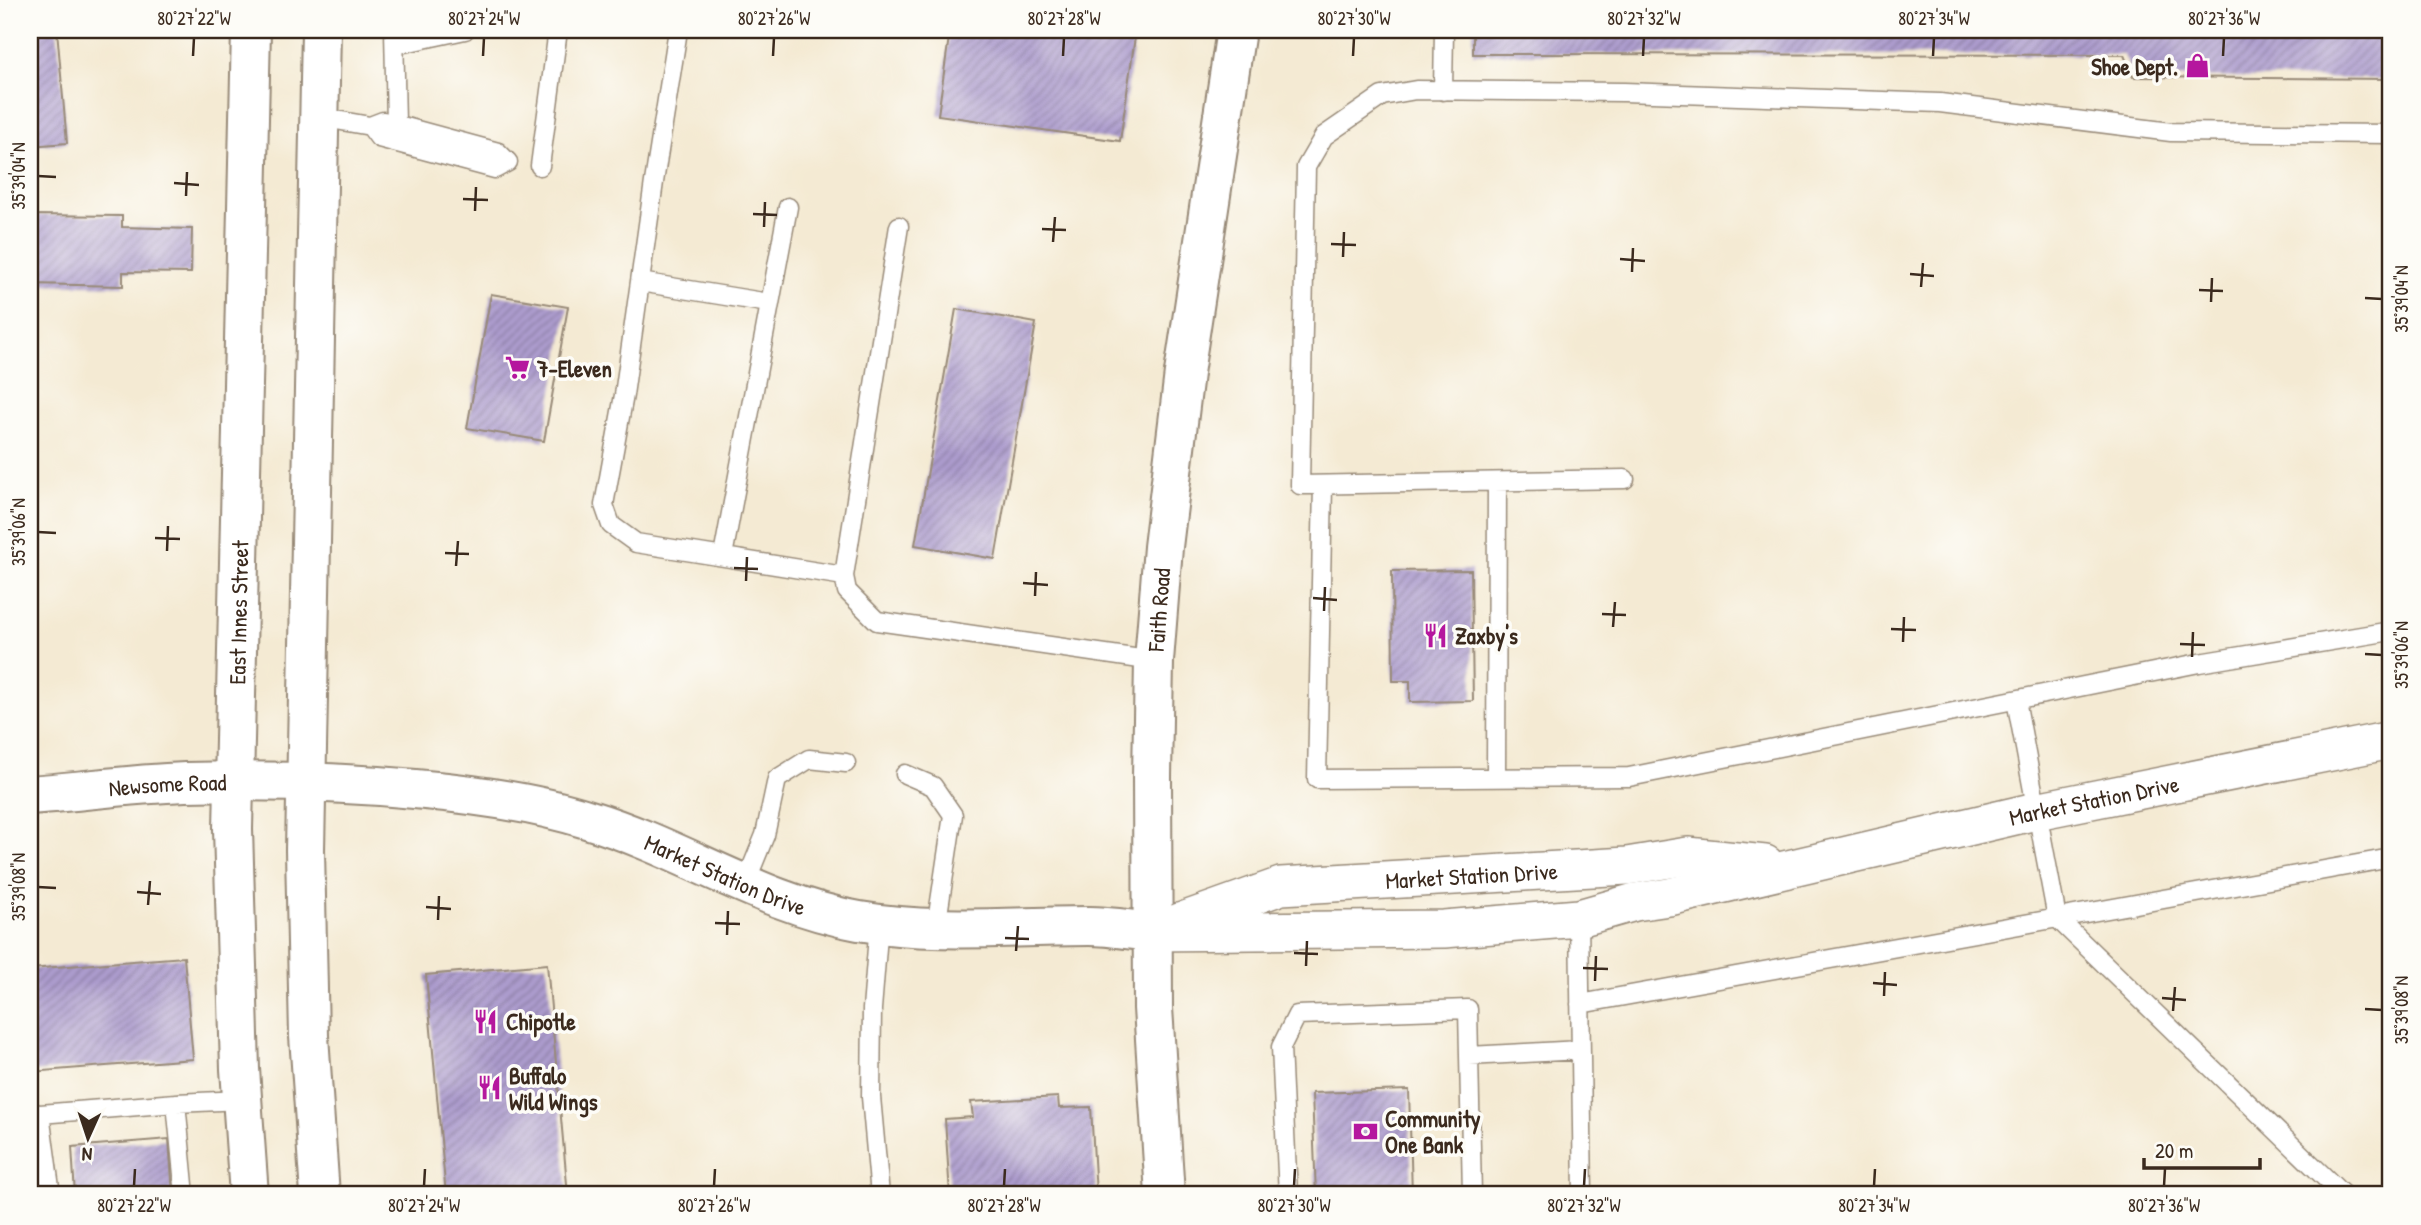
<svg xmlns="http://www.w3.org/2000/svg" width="2421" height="1225" viewBox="0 0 2421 1225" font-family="'Patrick Hand',sans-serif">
	<defs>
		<pattern id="building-hatch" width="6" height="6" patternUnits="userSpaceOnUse" patternTransform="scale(1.75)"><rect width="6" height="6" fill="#ac9bcd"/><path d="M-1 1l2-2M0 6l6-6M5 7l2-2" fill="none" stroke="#8d7fa6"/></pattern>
	</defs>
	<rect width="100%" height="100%" fill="#fdfcf7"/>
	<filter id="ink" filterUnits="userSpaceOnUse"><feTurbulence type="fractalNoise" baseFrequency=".0143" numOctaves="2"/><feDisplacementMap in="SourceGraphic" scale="14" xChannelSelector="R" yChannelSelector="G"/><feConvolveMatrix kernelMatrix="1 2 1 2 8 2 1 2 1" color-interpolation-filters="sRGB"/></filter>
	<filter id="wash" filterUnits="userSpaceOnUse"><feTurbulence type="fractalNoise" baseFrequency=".00686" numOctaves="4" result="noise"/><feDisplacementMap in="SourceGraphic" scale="28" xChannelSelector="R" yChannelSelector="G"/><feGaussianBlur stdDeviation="1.57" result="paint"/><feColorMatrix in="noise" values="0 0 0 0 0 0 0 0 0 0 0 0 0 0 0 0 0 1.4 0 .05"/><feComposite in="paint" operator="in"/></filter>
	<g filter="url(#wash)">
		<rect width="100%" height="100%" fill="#f4ead3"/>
		<g id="blocks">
			<!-- building -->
			<path fill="url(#building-hatch)" d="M30 30H57L67 143 30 146Z
				M950 30H1136L1120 141 938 115Z
				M1473 30H2391V79L2133 77 2124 55 1473 54Z
				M30 215 122 216V227L192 229 191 273 123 272V286L30 284Z
				M491 294 568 307 544 441 467 428Z
				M956 309 1036 323 995 559 915 545Z
				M30 381H32L33 420H30Z
				M1471 570 1473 701 1410 702V681H1393L1392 571Z
				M184 957 193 1059 31 1072 30 969Z
				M547 964 568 1195H446L426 975Z
				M1409 1090 1412 1195H1316L1312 1093Z
				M1058 1097 1059 1108 1091 1107 1096 1195H950L945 1119 973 1117 971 1102Z
				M169 1139 173 1195H75L72 1147Z"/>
		</g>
	</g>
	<g filter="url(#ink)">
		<use href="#blocks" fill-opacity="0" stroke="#988a78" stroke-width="2"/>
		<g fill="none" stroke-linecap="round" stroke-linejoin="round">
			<defs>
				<path id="lane" d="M394 30 396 124
					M678 30 654 182 624 395 604 505 611 525 636 543 844 576
					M395 45 465 30
					M1443 91 1444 30
					M319 117 370 126
					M383 121 498 152 508 162 495 169 379 138 370 126Z
					M540 166 558 30
					M899 226 844 576 847 591 877 621 1154 661
					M640 282 769 303
					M1625 479 1300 485 1306 167 1324 136 1382 96 1416 90 1624 92 1940 103 2171 132 2391 134
					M1323 485 1317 779 1629 777 2199 663 2391 631
					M723 556 788 207
					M2016 700 2057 918 2343 1195
					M905 774 933 786 953 815 936 928
					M1496 777 1497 482
					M745 884 765 835 777 779 809 759 846 763
					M1579 918 1583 1195
					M879 923 872 1009 871 1097 880 1195
					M1580 1004 2391 858
					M1469 1056 1580 1050
					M176 1103 185 1195
					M30 1112 40 1114 176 1103 242 1100
					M40 1114 51 1195
					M1288 1195 1281 1047 1297 1015 1468 1009 1472 1195"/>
				<g id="street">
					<path id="s1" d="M1180 922 1281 886 1627 866 1688 856 1765 864"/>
					<path id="s2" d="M1152 932 1444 929 1579 918 1635 902 1669 897 2036 811 2391 740"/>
				</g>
				<g id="secondary">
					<path id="s3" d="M30 795C81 791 133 784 185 782 261 780 339 782 415 789 473 794 534 802 590 820 682 848 763 904 859 921 935 934 1013 926 1089 926 1110 926 1131 930 1152 932"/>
					<path id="s4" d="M1165 1195 1153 1008 1152 777 1154 661 1163 547 1184 373 1236 30"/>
				</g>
				<g id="primary">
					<path id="s5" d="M249 1195 240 1069 233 829 251 30"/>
					<path d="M320 1195 309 1036 305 850 321 30"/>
				</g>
			</defs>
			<!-- lane casing -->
			<use href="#lane" stroke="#988a78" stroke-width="21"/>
			<!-- street casing -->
			<use href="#street" stroke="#988a78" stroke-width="40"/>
			<!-- secondary casing -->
			<use href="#secondary" stroke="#988a78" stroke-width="42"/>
			<!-- primary casing -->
			<use href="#primary" stroke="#988a78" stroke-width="42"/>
			<!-- lane -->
			<use href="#lane" stroke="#fff" stroke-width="18"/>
			<!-- street -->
			<use href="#street" stroke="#fff" stroke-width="37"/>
			<!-- secondary -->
			<use href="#secondary" stroke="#fff" stroke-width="38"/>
			<!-- primary -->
			<use href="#primary" stroke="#fff" stroke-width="38"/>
		</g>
	</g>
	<!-- ticks -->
	<path fill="none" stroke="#3b2a1e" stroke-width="2.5" d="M193 56 194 38M483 56 484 38M773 56 774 38M1063 56 1064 38M1353 56 1354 38M1643 56 1644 38M1933 56 1934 38M2223 56 2224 38M38 176 56 177M174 183 199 185M186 196 187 172M463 199 488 200M475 211 476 187M753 214 777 215M764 227 765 202M1042 229 1066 230M1053 242 1055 217M1331 244 1356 245M1343 257 1344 232M1620 259 1645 261M1632 272 1633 248M1910 274 1934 276M1921 287 1923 263M2199 290 2223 291M2365 298 2382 299M2211 302 2212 278M38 532 56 533M155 538 180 539M167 551 168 526M445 553 469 554M456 566 458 541M734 568 758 569M746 581 747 557M1023 583 1048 585M1035 596 1036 572M1313 598 1337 600M1324 611 1325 587M1602 614 1626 615M1613 627 1615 602M1891 629 1916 630M1903 642 1904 617M2180 644 2205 645M2365 654 2382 655M2192 657 2193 632M38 887 56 888M137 892 161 894M148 905 150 881M426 907 451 909M438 920 439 896M715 923 740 924M727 935 728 911M1005 938 1029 939M1016 951 1018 926M1294 953 1318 954M1306 966 1307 941M1583 968 1608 969M1595 981 1596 956M1873 983 1897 985M1884 996 1885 972M2162 998 2186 1000M2365 1009 2382 1010M2173 1011 2175 987M134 1186 135 1169M424 1186 425 1169M714 1186 715 1169M1004 1186 1005 1169M1294 1186 1295 1169M1584 1186 1585 1169M1874 1186 1875 1169M2164 1186 2165 1169"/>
	<!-- icons -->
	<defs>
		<symbol id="shop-bare" viewBox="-9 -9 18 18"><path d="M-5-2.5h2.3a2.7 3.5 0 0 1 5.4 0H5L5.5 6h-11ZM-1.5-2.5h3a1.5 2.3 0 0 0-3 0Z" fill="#b5179e" stroke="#fdfcf7" stroke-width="2.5" paint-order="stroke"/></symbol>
		<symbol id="supermarket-bare" viewBox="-9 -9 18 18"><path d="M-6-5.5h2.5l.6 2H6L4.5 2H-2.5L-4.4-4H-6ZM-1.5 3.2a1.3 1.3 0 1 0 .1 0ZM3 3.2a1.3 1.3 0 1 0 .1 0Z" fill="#b5179e" stroke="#fdfcf7" stroke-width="2.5" paint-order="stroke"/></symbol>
		<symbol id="restaurant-bare" viewBox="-9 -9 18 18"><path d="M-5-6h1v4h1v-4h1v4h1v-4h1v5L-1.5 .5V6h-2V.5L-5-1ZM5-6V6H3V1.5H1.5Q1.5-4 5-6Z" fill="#b5179e" stroke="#fdfcf7" stroke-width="2.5" paint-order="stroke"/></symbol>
		<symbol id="bank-bare" viewBox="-9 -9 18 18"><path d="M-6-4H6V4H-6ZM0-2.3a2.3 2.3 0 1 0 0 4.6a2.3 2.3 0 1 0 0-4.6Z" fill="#b5179e" stroke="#fdfcf7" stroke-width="2.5" paint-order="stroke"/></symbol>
	</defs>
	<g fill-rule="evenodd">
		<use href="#shop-bare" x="2180" y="48" width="35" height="35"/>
		<use href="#supermarket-bare" x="500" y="350" width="35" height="35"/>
		<use href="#restaurant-bare" x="1418" y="618" width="35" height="35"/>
		<use href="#restaurant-bare" x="468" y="1004" width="35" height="35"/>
		<use href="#restaurant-bare" x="472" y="1070" width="35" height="35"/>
		<use href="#bank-bare" x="1348" y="1114" width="35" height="35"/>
	</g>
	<g text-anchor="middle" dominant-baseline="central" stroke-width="7" stroke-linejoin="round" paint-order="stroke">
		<!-- poi labels -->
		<g font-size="23" font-weight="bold" fill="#3b2a1e" stroke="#fdfcf7" text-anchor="start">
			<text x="2178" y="66" text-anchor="end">Shoe Dept.</text>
			<text x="537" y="368">7-Eleven</text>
			<text x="1455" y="635">Zaxby's</text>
			<text x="506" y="1021">Chipotle</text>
			<text x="509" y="1075">Buffalo<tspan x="509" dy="26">Wild Wings</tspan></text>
			<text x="1385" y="1118">Community<tspan x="1385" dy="26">One Bank</tspan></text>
		</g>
		<!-- street labels -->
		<g font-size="23" fill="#3b2a1e" stroke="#fdfcf7">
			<text stroke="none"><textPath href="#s4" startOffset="586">Faith Road</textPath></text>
			<text stroke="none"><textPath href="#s5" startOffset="583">East Innes Street</textPath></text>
			<text stroke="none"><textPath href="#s3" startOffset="138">Newsome Road</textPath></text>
			<text stroke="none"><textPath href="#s2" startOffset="956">Market Station Drive</textPath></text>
			<text stroke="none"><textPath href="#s3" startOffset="710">Market Station Drive</textPath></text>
			<text stroke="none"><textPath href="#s1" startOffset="298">Market Station Drive</textPath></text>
		</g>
	</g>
	<!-- margin -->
	<rect width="2421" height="1225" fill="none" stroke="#fdfcf7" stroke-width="77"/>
	<!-- north arrow -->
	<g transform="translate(88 1138) rotate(183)" stroke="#fdfcf7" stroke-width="5" paint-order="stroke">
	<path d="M0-5L12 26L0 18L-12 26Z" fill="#3b2a1e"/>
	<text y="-10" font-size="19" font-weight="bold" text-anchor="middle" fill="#3b2a1e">N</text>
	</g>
	<!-- scale -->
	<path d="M2144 1158v10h116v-10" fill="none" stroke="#3b2a1e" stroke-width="3.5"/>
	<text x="2155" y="1158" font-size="21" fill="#3b2a1e" stroke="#fdfcf7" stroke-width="5" paint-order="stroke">20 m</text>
	<rect x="38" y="38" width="2344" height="1148" fill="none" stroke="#3b2a1e" stroke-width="2.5"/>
	<g font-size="18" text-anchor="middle" fill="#3b2a1e">
		<text x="194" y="25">80°27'22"W</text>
		<text x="484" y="25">80°27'24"W</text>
		<text x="774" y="25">80°27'26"W</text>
		<text x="1064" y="25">80°27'28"W</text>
		<text x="1354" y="25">80°27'30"W</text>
		<text x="1644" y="25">80°27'32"W</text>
		<text x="1934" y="25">80°27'34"W</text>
		<text x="2224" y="25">80°27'36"W</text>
		<text transform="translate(19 176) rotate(-90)" y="6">35°39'04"N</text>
		<text transform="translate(2402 299) rotate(-90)" y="6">35°39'04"N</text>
		<text transform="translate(19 532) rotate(-90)" y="6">35°39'06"N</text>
		<text transform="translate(2402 655) rotate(-90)" y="6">35°39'06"N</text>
		<text transform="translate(19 887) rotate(-90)" y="6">35°39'08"N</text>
		<text transform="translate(2402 1010) rotate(-90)" y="6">35°39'08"N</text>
		<text x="134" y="1212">80°27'22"W</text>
		<text x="424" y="1212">80°27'24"W</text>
		<text x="714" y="1212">80°27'26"W</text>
		<text x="1004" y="1212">80°27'28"W</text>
		<text x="1294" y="1212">80°27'30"W</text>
		<text x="1584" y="1212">80°27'32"W</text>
		<text x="1874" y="1212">80°27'34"W</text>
		<text x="2164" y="1212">80°27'36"W</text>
	</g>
</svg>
